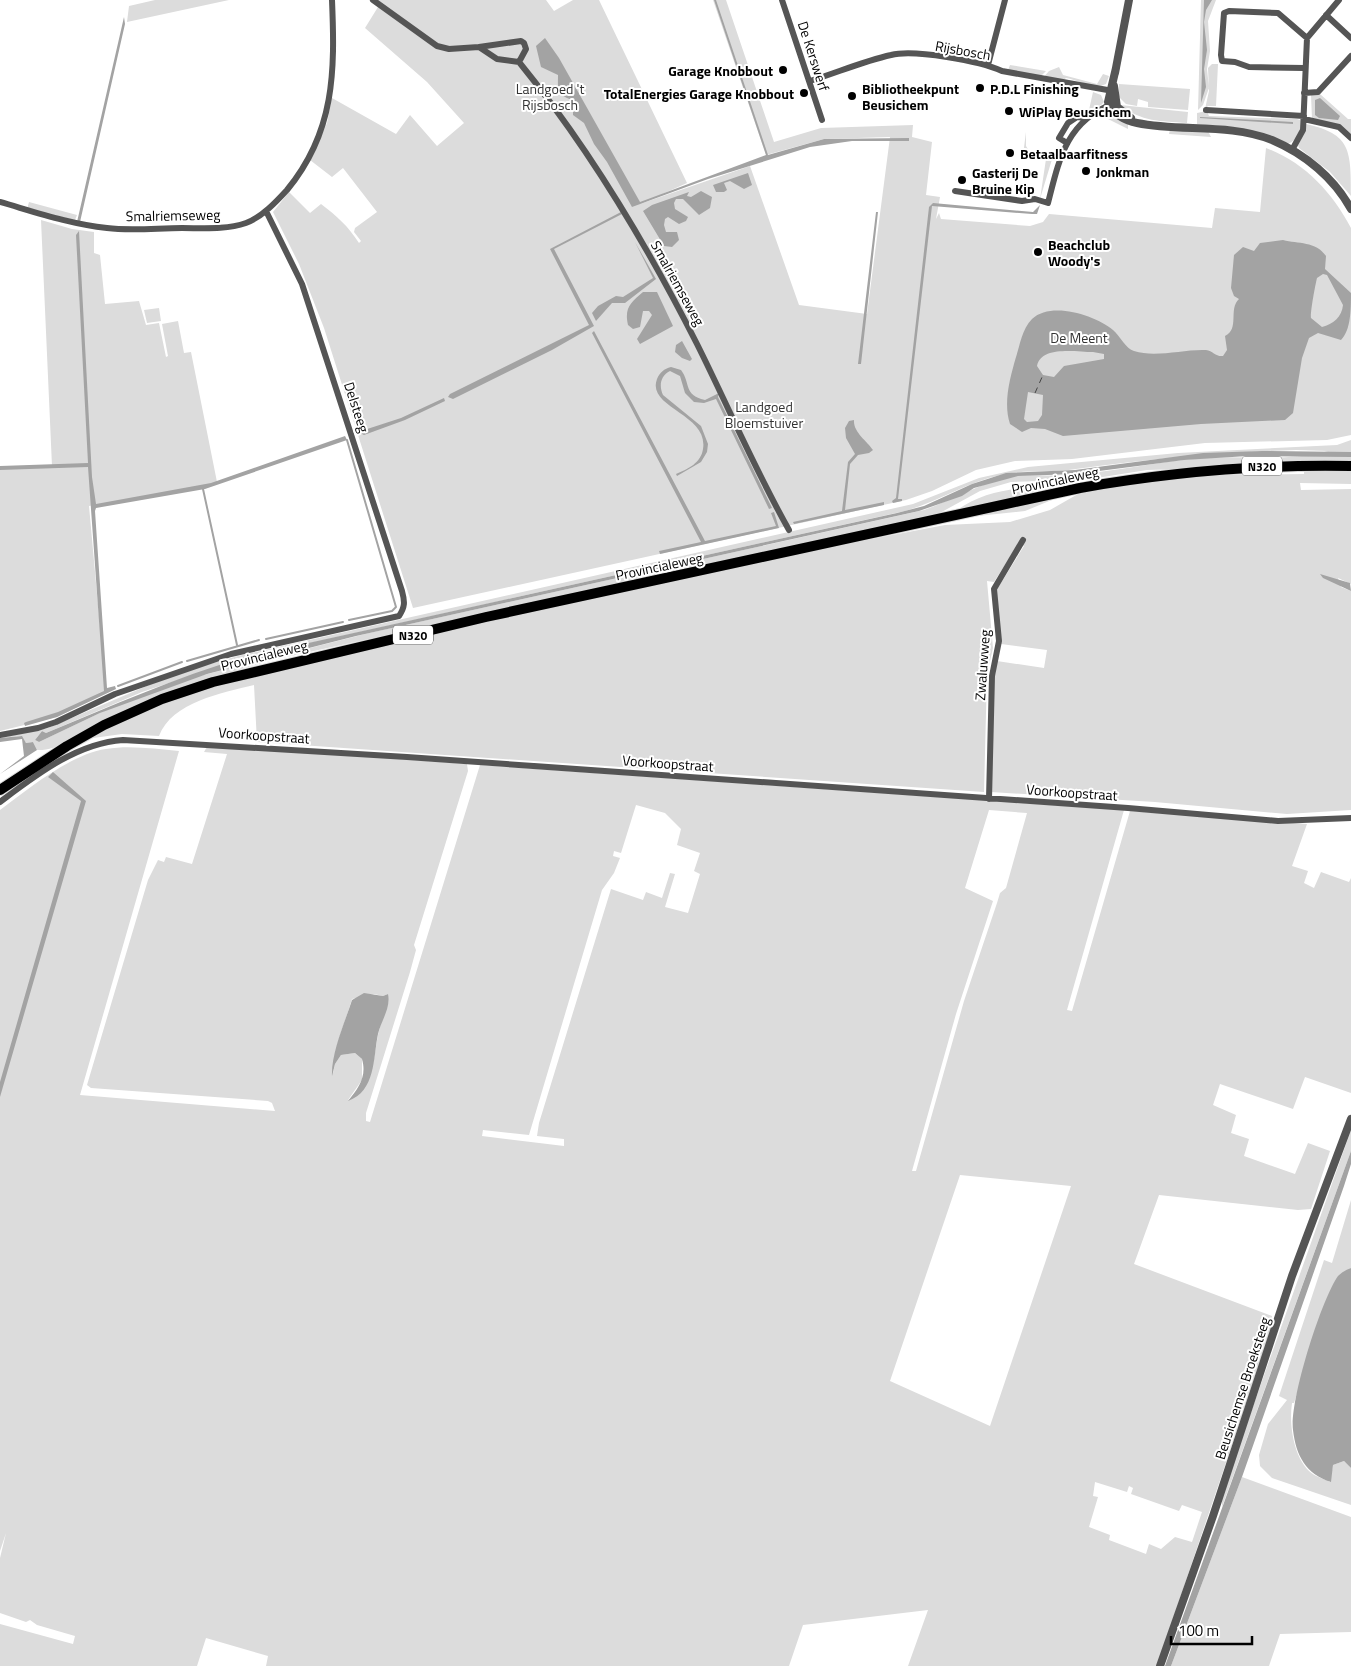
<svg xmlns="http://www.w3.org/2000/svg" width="1351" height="1666" viewBox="0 0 1351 1666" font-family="'Titillium Web',sans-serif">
	<rect width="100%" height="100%" fill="#fff"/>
	<!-- green -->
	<path fill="#dcdcdc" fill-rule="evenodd" d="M155 0H229L127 22 129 6Z
		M369 0H546L554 11 573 0H599L687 183 640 204 750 166 799 305 867 314 890 137 824 139 766 155 713 0H726L774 142 821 128 913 125 912 137 932 142 926 195 940 197 936 219 939 213 941 219 1030 226 1043 222 1049 214 1212 228 1215 208 1260 212 1266 148C1304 162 1332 192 1351 228V435L1327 440 1205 443 1072 459 1015 461 976 470 932 491 906 500 413 608 324 328 299 264 273 212 289 192 310 213 321 204C337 216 348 226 359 243L361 241 354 232 355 228 377 212 343 168 332 177 310 160 327 123 332 98 396 134 410 115 437 146 464 123 427 82 365 28 378 7Z
		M1201 0H1216L1208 21 1210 51 1207 69 1209 88 1203 105 1198 110Z
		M1212 64H1218L1216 106H1208L1205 109 1209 91 1208 68Z
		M1010 65 1046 71 1040 77 1008 70Z
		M1059 67 1063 75 1097 84 1103 74 1109 76 1106 84C1094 90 1079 80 1066 78L1062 81 1043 78 1049 71Z
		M1119 84 1190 89 1188 110 1148 107V102L1138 99 1137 106 1126 104 1119 97Z
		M1093 92 1101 95 1104 102 1101 105 1089 110Z
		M1320 94 1348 119H1351V136L1312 119 1311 95Z
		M1120 105 1188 112 1187 123C1160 121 1142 122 1120 105Z
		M1102 111 1128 123V129L1096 113Z
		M1207 111 1209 116 1297 119 1300 120C1301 131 1299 139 1288 144L1231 127 1197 124V113Z
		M1306 124C1351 134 1351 150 1351 196L1330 172 1299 148 1298 145Z
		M1170 129 1208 131 1211 137 1169 134Z
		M1026 132V146L1029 151 1053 156 1040 199 1046 159 1023 155Z
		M29 202 77 215 75 220 27 209Z
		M41 220 72 229 94 232V253L100 255 105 304 139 301 146 325 159 323 166 357 168 356 162 324 178 321 184 353 191 352 217 482 205 487 89 506 106 693 57 717 0 731V468L52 466Z
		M159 308 161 321 147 323 144 310Z
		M1351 440V464L1147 470 1084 480 1011 482 980 491 938 514 282 658C217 674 153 695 93 727 76 736 57 751 37 750L33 742 26 743 21 736 0 738 48 728 175 674 238 656 913 504 979 478 1028 467 1178 453 1337 445ZM1296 450 1328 451C1290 462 1244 455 1204 458 1160 461 1117 471 1073 475 1051 477 1030 473 1008 477 978 484 953 500 924 510L369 633 172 683 123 702 39 742 35 740 42 731 46 733 142 692 247 657 905 511C938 502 967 482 1001 475 1026 469 1051 473 1076 469 1150 459 1222 452 1296 450Z
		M1304 469 1351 470V484L1300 483 1301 490 1351 489V584L1338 578 1341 587 1351 591V810L1287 814 1155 802 991 792 993 690 997 661 1044 668 1047 650 1001 644 996 591 1024 546 1019 543 994 582 987 581 993 648 987 674 984 792 257 742 254 685C222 693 172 702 159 736L122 734 86 739 128 719 196 691 363 649 845 544 945 525 1010 522 1050 510 1078 494 1157 480 1218 475 1304 474Z
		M1033 487 1062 488 956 511C978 494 1006 489 1033 487Z
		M1059 497 1025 511 968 517Z
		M208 745 467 764 468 771 414 945 416 950 410 972 366 1113V1121L370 1122 480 765 1124 810 1067 1010 1072 1011 1130 811 1307 824 1292 866 1308 871 1304 883 1314 888 1321 872 1349 882 1351 878V1093L1305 1077 1293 1109 1220 1084 1213 1105 1236 1115 1231 1133 1249 1139 1244 1156 1295 1174 1308 1143 1330 1151 1311 1209 1298 1210 1159 1195 1134 1264 1272 1316 1271 1321 1273 1324 1157 1666H908L928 1610 803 1625 789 1666H266L268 1656 206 1638 197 1666H0V1624L73 1644 75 1636 37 1625 30 1620 26 1622 0 1613V1558L6 1533 0 1551V810C28 789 71 754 106 749 130 745 155 749 179 751L80 1095 275 1111 272 1103 268 1101 91 1088 87 1085 148 880 158 860 164 862 166 857 192 864 227 754 204 752ZM636 805 665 813 681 829 677 845 700 853 694 871 700 874 688 913 665 907 675 874 670 873 662 898 646 892 643 900 611 889 539 1123 537 1136 564 1139V1146L482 1136 483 1130 529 1135 602 890 614 873 620 858 613 856 614 851 621 853ZM989 810 1027 813 1006 888 1000 893 997 903 964 1001 916 1171H912L956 1014 993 901 965 888ZM374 994 383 996 388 994C387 1009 381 1021 378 1035 374 1055 373 1093 348 1100L362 1080V1059L355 1053 341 1055 335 1064 333 1073C333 1049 345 1023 352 999ZM960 1175 1071 1186 990 1426 890 1381ZM1095 1482 1127 1492 1129 1486 1133 1488 1131 1494 1179 1511 1182 1505 1202 1512 1192 1542 1175 1537 1161 1549 1149 1544 1146 1554 1109 1540 1110 1535 1089 1527 1098 1497 1093 1496Z
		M1351 1130V1151L1222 1507V1498L1234 1460Z
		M1351 1200V1268C1338 1274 1335 1284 1328 1296L1294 1403H1292C1289 1424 1293 1455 1309 1471 1314 1476 1324 1479 1330 1482L1333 1465 1344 1461 1351 1468V1505L1272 1478 1260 1466 1259 1455 1268 1424 1287 1400 1279 1396 1324 1260 1332 1263Z
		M1242 1477 1351 1517V1632L1280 1634 1269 1666H1171Z"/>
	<!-- water -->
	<path fill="#a3a3a3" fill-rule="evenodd" d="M714 0H716L768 155 824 139 909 138V141H852L810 147 708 179 632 207 607 162 594 144 584 123 573 115V100C556 95 558 89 558 75L541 67 536 46 545 38 559 58 640 202 766 155Z
		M1204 0H1212L1206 10 1204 22 1207 50 1204 69 1206 87 1201 103Z
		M124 17 125 24 80 222H77Z
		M1320 98 1340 116 1338 120 1319 118 1315 115V100Z
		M1200 117 1293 122V124L1200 118Z
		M748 173 752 185 744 189 730 181 724 183 727 190 724 192H716L713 185Z
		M701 191 712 197 710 208 699 215 683 199H676L674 203 675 209 688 217 686 221 679 224 668 217 665 219 664 225 666 232H677L679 240 672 247 664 246 643 211 652 205 689 192 687 196 691 197Z
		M933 203 1033 212 1040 205 1037 214H1032L932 206 898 499H902V501L893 503 892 501 896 498 929 207Z
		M621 212 622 214 554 249 594 326 552 350 453 399 448 397 450 394 589 325 550 249Z
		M876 212H878L861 364H858Z
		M79 231 92 477 96 504 211 483 345 436 347 440 205 489 96 508 95 511 107 688 115 686 116 689 57 717 25 726 24 723 26 722 58 712 104 691 88 467 0 470V466L88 463 76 235Z
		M1283 240C1298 244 1316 241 1326 256L1325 269 1351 293C1351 309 1351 330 1341 340L1318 333 1309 338 1302 358 1293 413 1285 420 1201 424 1063 436 1045 429 1031 428 1022 432 1010 424C1003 403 1010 378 1016 357 1020 345 1022 329 1032 319 1051 301 1095 315 1113 330 1120 336 1126 349 1134 351 1156 358 1183 349 1206 350 1213 351 1216 357 1223 356L1227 350 1225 336C1240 329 1228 309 1239 299L1234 296 1231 288 1234 255 1243 247 1254 251 1260 243ZM1323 274 1327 275 1343 305C1342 317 1333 324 1322 327L1311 318C1310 314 1315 286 1317 278ZM1093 352 1104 354V359L1064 366 1054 377 1043 375 1037 366C1041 345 1077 352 1093 352ZM1028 392 1043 395 1042 415 1038 421 1027 422 1024 419Z
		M635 242 656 279 625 303H612L596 321 592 313 598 306 616 296 623 297 653 278Z
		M643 292H657L673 326 640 344 637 339 652 315 649 311H643L640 327 633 329 628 325C624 308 631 302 643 292Z
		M594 331 705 541 776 526 771 513 774 512 779 528 660 554 659 551 701 542 592 333Z
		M682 341 692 359 690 361 682 358 675 352 676 345Z
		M671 367 681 370C691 383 683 395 705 400L719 393 718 397 772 508 769 509 716 399 704 403 694 402 685 393 680 376 670 371C660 376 659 386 663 395L701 426 708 444 707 452 701 462 677 476 676 474C688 469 701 463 703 449 709 414 646 408 657 379 660 372 664 369 671 367Z
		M444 398 445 401 405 420 364 435 358 432 401 418Z
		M854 420C853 432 867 441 873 450L869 453 858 455 850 464 845 510 884 502V505L794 524 793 522 842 511 848 462 855 454 846 438 845 428 849 421Z
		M1262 451 1351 452V457L1248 456 1184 460 1076 474 1018 476 974 488 962 496 919 511 356 636 207 674 100 713 39 742 35 740 42 731 46 733C112 706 176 677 245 657L897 513 924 506 972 484 1006 473 1075 470 1203 453Z
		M1320 574 1350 583 1351 591 1323 578Z
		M22 736 26 743 33 742 37 750 0 774 24 756 22 739 0 742V738Z
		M53 772 86 801 0 1097V1082L81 801 48 777Z
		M364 993 383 996 388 994C391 1008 381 1021 378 1034 373 1058 376 1091 348 1101 359 1088 367 1076 362 1059L355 1053 341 1055 335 1064 332 1076C331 1053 345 1022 352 1000Z
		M1351 1151V1164L1344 1186 1242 1477 1171 1666H1165Z
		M1351 1268V1468L1344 1461 1333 1465 1331 1482C1306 1474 1296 1456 1293 1430 1289 1402 1321 1300 1338 1276 1342 1272 1346 1270 1351 1268Z"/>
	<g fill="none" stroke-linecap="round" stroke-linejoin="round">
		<!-- stream -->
		<path stroke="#a3a3a3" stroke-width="2" d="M347 440 396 607 392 611 349 620
			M203 489 237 645
			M266 639 343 622
			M187 661 259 640
			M118 686 182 662"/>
		<!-- ferry -->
		<path stroke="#444" stroke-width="1" stroke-dasharray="6 5" stroke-linecap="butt" d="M1035 393 1043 375"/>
		<defs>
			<path id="trunk" d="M0 790 67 746 104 725 162 699 213 682 486 617 1080 488C1172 472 1257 464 1351 466"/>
		</defs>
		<!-- trunk casing -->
		<use href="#trunk" stroke="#dbdbdb" stroke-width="12"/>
		<!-- minor -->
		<path stroke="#555" stroke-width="6" d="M373 0 437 46 449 49 479 47 497 59 519 62C589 148 647 245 697 344 728 406 755 470 789 530
			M782 0 822 120
			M1326 15 1351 38
			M479 47 521 41 524 43 526 49 519 62
			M988 65 1005 0
			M1304 68 1249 67 1235 62 1222 61 1221 55 1224 13 1229 11 1278 13 1307 38
			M810 81C836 73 864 61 891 55 914 49 980 61 1002 71L1113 91
			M1304 93 1318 92 1351 56
			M1206 110 1304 116
			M1304 119 1339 127 1351 138
			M1067 143 1059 138 1068 123 1077 117 1086 118
			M1292 150 1303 130 1307 38 1339 0
			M955 191 1022 201 1035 199 1048 203C1059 160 1066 122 1112 104
			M0 202C35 212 70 224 107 228 131 231 158 228 182 228 203 228 226 230 246 223 262 217 276 202 287 190 335 132 335 71 332 0
			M0 735 38 728 56 722 115 694 231 654 399 616C405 607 405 602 402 591L302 284 266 211
			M989 799 992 676 999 641 994 589 1023 540
			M0 802C36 775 77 743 123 740L407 757 1128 808 1278 821 1351 818"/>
		<!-- tertiary -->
		<path stroke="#555" stroke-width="8" d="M1116 68 1108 102C1110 113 1126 121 1137 123 1182 132 1228 123 1272 140 1305 154 1334 178 1351 209
			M1115 73 1129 0
			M1114 86 1117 107 1131 118
			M1160 1666 1213 1516 1292 1276 1351 1119"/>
		<!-- trunk -->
		<use href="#trunk" stroke="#000" stroke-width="10"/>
	</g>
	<!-- markers -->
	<g fill="#000" stroke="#fff" stroke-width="2">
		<circle cx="783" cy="70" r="5"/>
		<circle cx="980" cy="88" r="5"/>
		<circle cx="804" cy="93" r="5"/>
		<circle cx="852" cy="96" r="5"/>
		<circle cx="1009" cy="111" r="5"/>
		<circle cx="1010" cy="153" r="5"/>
		<circle cx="1086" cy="171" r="5"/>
		<circle cx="962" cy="180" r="5"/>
		<circle cx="1038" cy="252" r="5"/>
	</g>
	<g text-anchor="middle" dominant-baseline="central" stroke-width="4" stroke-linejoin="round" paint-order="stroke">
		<!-- shield labels -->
		<g fill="#fff" stroke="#4c4c4c" stroke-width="1">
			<rect x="1242" y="456.5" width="40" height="19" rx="4"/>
			<rect x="393" y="625.5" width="40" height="19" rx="4"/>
		</g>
		<g font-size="12" font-weight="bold" fill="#000">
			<text x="1262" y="466">N320</text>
			<text x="413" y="635">N320</text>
		</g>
		<!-- street labels -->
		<g font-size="14" fill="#000" stroke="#fff">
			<text transform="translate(963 50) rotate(10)">Rijsbosch</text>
			<text transform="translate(814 56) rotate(72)">De Kerswerf</text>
			<text transform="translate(173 215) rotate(-1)">Smalriemseweg</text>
			<text transform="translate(678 283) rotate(61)">Smalriemseweg</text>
			<text transform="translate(357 407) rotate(72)">Delsteeg</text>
			<text transform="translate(1055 480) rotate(-12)">Provincialeweg</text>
			<text transform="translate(659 566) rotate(-12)">Provincialeweg</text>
			<text transform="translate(264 655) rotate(-14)">Provincialeweg</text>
			<text transform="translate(982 665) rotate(-86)">Zwaluwweg</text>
			<text transform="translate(264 735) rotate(4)">Voorkoopstraat</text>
			<text transform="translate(668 763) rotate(4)">Voorkoopstraat</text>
			<text transform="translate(1072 792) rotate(4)">Voorkoopstraat</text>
			<text transform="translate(1242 1388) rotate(-72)">Beusichemse Broeksteeg</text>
		</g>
		<!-- poi labels -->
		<g font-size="14" font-weight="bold" fill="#000" stroke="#fff" text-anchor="start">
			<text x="773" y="70" text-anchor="end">Garage Knobbout</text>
			<text x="862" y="88">Bibliotheekpunt<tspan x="862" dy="16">Beusichem</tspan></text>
			<text x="990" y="88">P.D.L Finishing</text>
			<text x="794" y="93" text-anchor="end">TotalEnergies Garage Knobbout</text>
			<text x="1019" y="111">WiPlay Beusichem</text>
			<text x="1020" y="153">Betaalbaarfitness</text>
			<text x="1096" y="171">Jonkman</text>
			<text x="972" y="172">Gasterij De<tspan x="972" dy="16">Bruine Kip</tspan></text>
			<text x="1048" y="244">Beachclub<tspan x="1048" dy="16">Woody's</tspan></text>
		</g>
		<!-- park labels -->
		<g font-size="14" fill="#333" stroke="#fff">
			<text x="550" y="88">Landgoed 't<tspan x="550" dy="16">Rijsbosch</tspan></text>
			<text x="1079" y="337">De Meent</text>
			<text x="764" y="406">Landgoed<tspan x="764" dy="16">Bloemstuiver</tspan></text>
		</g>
	</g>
	<!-- scale -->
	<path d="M1171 1636v8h81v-8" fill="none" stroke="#000000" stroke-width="2.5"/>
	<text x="1178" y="1636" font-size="15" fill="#000000" stroke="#ffffff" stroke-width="4" paint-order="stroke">100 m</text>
</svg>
